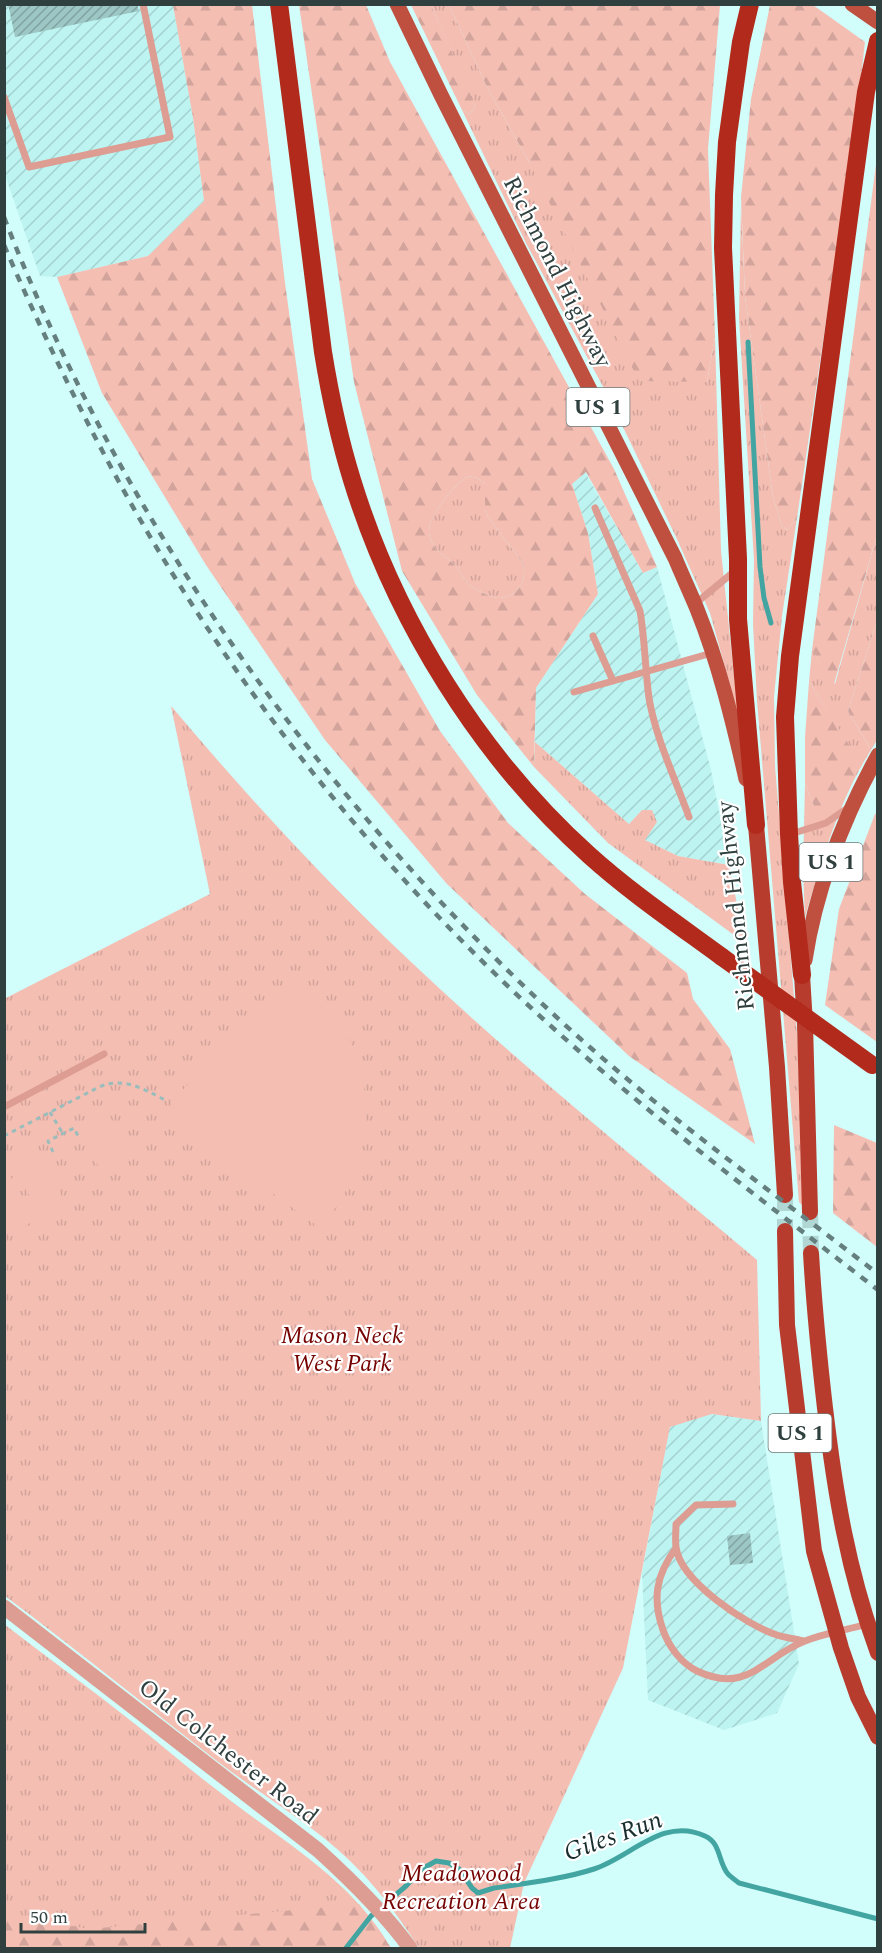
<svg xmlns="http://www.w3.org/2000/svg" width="882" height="1953" viewBox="0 0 882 1953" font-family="Spectral,serif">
	<defs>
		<pattern id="industrial-furrows" width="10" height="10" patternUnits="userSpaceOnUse" patternTransform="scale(1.5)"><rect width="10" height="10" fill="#bdf4f1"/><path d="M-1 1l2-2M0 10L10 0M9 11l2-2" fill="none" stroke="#a3d2d0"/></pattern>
		<pattern id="grass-tufts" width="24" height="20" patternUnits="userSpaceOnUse" patternTransform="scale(1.5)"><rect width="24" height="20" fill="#f4beb3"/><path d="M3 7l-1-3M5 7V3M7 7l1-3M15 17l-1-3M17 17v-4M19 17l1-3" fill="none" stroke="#d2a49b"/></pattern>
		<pattern id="forest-firs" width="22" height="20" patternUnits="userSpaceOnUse" patternTransform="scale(1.5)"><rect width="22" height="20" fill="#f4beb3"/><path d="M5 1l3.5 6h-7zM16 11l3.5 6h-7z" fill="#d2a49b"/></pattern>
		<pattern id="building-hatch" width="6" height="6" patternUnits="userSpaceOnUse" patternTransform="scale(1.5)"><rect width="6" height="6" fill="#9cc7c4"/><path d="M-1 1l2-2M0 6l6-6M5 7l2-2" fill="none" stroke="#80a3a1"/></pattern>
	</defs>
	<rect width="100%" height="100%" fill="#d1fdfb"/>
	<!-- industrial -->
	<path fill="url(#industrial-furrows)" d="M4 5H173L193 118 204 201 148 256 57 277 40 276 5 175Z
		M585 472 643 573 657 567 711 770 729 865 678 856 645 840 642 810 629 824 535 742 536 688 598 594 588 533 572 484Z
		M712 1414 761 1421 799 1664 777 1713 724 1730 648 1700 642 1573 670 1426Z"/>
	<!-- grass -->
	<path fill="url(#grass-tufts)" d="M431 5H449L487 87 529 162 707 382 715 337 721 551 738 714 710 613 676 537 608 396 526 243 462 110 470 114 475 107Z
		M741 202 745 296 773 497 782 526 787 530 797 518 782 616 774 697 775 766 798 1046 803 1206 799 1202 757 701 753 624 754 560 739 318Z
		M468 476 478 478 485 484V510L488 517 523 563C528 581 517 599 497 598 490 597 477 590 471 586 464 581 460 571 454 564 449 559 441 555 436 549 433 545 429 537 429 532 428 516 455 484 468 476Z
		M877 535V621L848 711 871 750C839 800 822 860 805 917L803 870 805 784 814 806 861 765 809 682 812 650 835 684Z
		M171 706C246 795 325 881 410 961 521 1066 640 1162 757 1260L761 1421 712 1414 670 1427 623 1668 524 1883 510 1948H419C393 1907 363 1869 324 1838 290 1811 252 1788 217 1761 146 1706 76 1649 5 1596L4 999 210 894Z
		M535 742 629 824 642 810H652L657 822 645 840 678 856 729 865 745 943 608 843 534 767Z
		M4 1624C48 1658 92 1690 135 1724 163 1746 189 1769 217 1790 279 1840 350 1877 391 1948H5Z"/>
	<!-- forest -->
	<path fill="url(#forest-firs)" fill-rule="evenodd" d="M173 5H252L285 283 312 479 355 583 440 731 508 823 585 894 687 973 693 999 730 1049 755 1144 629 1056 447 884 325 740 206 565 102 393 57 277 148 256 204 201 193 118Z
		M299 5H366L390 62 614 469 657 567 643 573 586 472 572 484 588 533 598 594 536 688 534 767 477 695 402 571 354 382ZM468 476 478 478 485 484V510L488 517 523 563C528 581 517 599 497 598 490 597 477 590 471 586 464 581 460 571 454 564 449 559 441 555 436 549 433 545 429 537 429 532 428 516 455 484 468 476Z
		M411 5H431L471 96 475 107 470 114 462 110Z
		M449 5H720L708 149 715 337 707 382 639 381 529 162 487 87Z
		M770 5H813L865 42 857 110 797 518 787 530 782 526 773 497 745 296 741 197 751 99Z
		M877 157V535L834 684 812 650Z
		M877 621V740L871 750 848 711Z
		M809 682 862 765 837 799 823 808 814 806 805 784V737Z
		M877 813H878L877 1042 825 1005 839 909 875 814Z
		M834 1125 877 1143V1247L833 1213Z
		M359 1904 391 1948H5V1914L89 1929Z"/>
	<!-- pitch -->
	<path fill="#f4beb3" d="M294 984 341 1022 361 1063 367 1111 359 1160 341 1201 320 1228 172 1119 171 1103 203 1068Z
		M106 1109 133 1159 103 1175 77 1124Z
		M38 1151 66 1204 41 1218 13 1164Z
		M5 1168H6L34 1221 9 1234 5 1225Z"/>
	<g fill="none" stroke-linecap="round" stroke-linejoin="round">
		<!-- stream -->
		<path stroke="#42a5a2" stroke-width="5" d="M748 342 760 567 764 598 771 623
			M346 1948 371 1916 406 1886 422 1869 436 1861 449 1863 459 1869 472 1888 478 1893 494 1888C527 1883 563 1879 594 1869 631 1857 663 1816 705 1836 721 1843 718 1862 728 1874 731 1877 735 1880 739 1883L878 1919"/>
	</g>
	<!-- building -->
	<path fill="url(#building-hatch)" d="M8 4H137L139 11 15 37Z
		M750 1533 753 1563 730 1565 727 1536Z"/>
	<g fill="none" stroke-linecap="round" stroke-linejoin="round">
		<!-- trunk-tunnel -->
		<path stroke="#b1d7d5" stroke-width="16" stroke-dasharray="16 8" stroke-linecap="butt" d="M785 1195V1231
			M810 1212 811 1253"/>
		<!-- path -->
		<path stroke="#9abdbc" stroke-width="3" stroke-dasharray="4.5 4.5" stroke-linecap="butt" d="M50 1112 63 1134
			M4 1136 99 1087C125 1076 145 1090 167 1101
			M53 1152 48 1141 74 1128 79 1138"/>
		<!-- service -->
		<path stroke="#dd9d92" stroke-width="7" d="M4 97 29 167 170 137 143 4
			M595 508 640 611C645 640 645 669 649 698 655 736 676 781 689 817
			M696 603 736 570
			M593 636 613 681
			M574 692 712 653
			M791 834 826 823 849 807
			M4 1107 104 1054
			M733 1504 696 1505 676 1524C676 1531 675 1540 676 1547 680 1581 746 1625 777 1635 786 1638 796 1639 804 1641
			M676 1548C656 1575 652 1599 663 1630 669 1647 681 1663 697 1671 748 1695 763 1657 805 1641 824 1633 847 1630 867 1624"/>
		<!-- tertiary -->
		<path stroke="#dd9d92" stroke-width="15" d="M4 1607 318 1850C351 1880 384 1912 410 1948"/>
		<!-- primary -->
		<path stroke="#bf4f3f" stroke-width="15" d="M397 4 441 95 675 558C682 575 690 592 697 609 719 664 733 722 746 779
			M852 4 878 22
			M805 960C816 889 843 819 878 755"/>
		<!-- trunk -->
		<path stroke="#b83c2d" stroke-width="16" d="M756 825 777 1067 785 1195
			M802 975 805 1024 810 1212
			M785 1231 787 1325 814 1551 841 1648 858 1697 878 1737
			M811 1253C814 1305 819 1356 825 1408 835 1493 848 1572 878 1653"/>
		<!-- motorway -->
		<path stroke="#b12a1b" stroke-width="18" d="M279 4 323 352C330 395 339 438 352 480 395 620 480 757 589 855 630 892 677 924 722 957
			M750 4 741 42 727 142 724 195 723 248 738 559V619L756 825
			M802 975 792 882 789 834 785 717 790 656 866 92 878 41"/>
		<!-- rail -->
		<path stroke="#657f7e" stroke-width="4.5" stroke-dasharray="8 8" stroke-linecap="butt" d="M4 217C117 510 304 776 530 992 637 1096 760 1182 878 1274
			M4 245C39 326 77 405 119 482 222 670 358 844 513 991 627 1099 753 1193 878 1290"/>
		<!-- motorway-bridge -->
		<path stroke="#b12a1b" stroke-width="18" d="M722 957 872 1065"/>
	</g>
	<g text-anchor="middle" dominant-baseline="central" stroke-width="4.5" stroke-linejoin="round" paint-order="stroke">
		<!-- shield labels -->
		<g fill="#fff" stroke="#6d7979" stroke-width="1.5">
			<rect x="566.5" y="388" width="63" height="38" rx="4.5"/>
			<rect x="799.5" y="843" width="63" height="38" rx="4.5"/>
			<rect x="768.5" y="1414" width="63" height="38" rx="4.5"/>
		</g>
		<g font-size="22" font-weight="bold" fill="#2f403f">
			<text x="598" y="407">US 1</text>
			<text x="831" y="862">US 1</text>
			<text x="800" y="1433">US 1</text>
		</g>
		<!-- street labels -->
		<g font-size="24" fill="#2f403f" stroke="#fff">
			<text transform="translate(557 272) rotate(63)">Richmond Highway</text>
			<text transform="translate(736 906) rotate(-96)">Richmond Highway</text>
			<text transform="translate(228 1752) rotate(38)">Old Colchester Road</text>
		</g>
		<!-- park labels -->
		<g font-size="24" font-style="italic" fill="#750200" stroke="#fff">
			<text x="342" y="1336">Mason Neck<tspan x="342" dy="28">West Park</tspan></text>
			<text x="461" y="1874">Meadowood<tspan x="461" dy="28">Recreation Area</tspan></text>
		</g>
		<!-- water labels -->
		<g font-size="26" font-style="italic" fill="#192f2f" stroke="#fff">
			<text transform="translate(613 1836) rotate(-20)">Giles Run</text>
		</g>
	</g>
	<!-- border -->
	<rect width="882" height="1953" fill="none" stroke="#2f403f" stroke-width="12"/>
	<!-- scale -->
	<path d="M21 1923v9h124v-9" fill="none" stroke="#2f403f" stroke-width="3"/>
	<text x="30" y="1923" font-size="18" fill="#2f403f" stroke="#ffffff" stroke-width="4.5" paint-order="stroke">50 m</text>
</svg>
